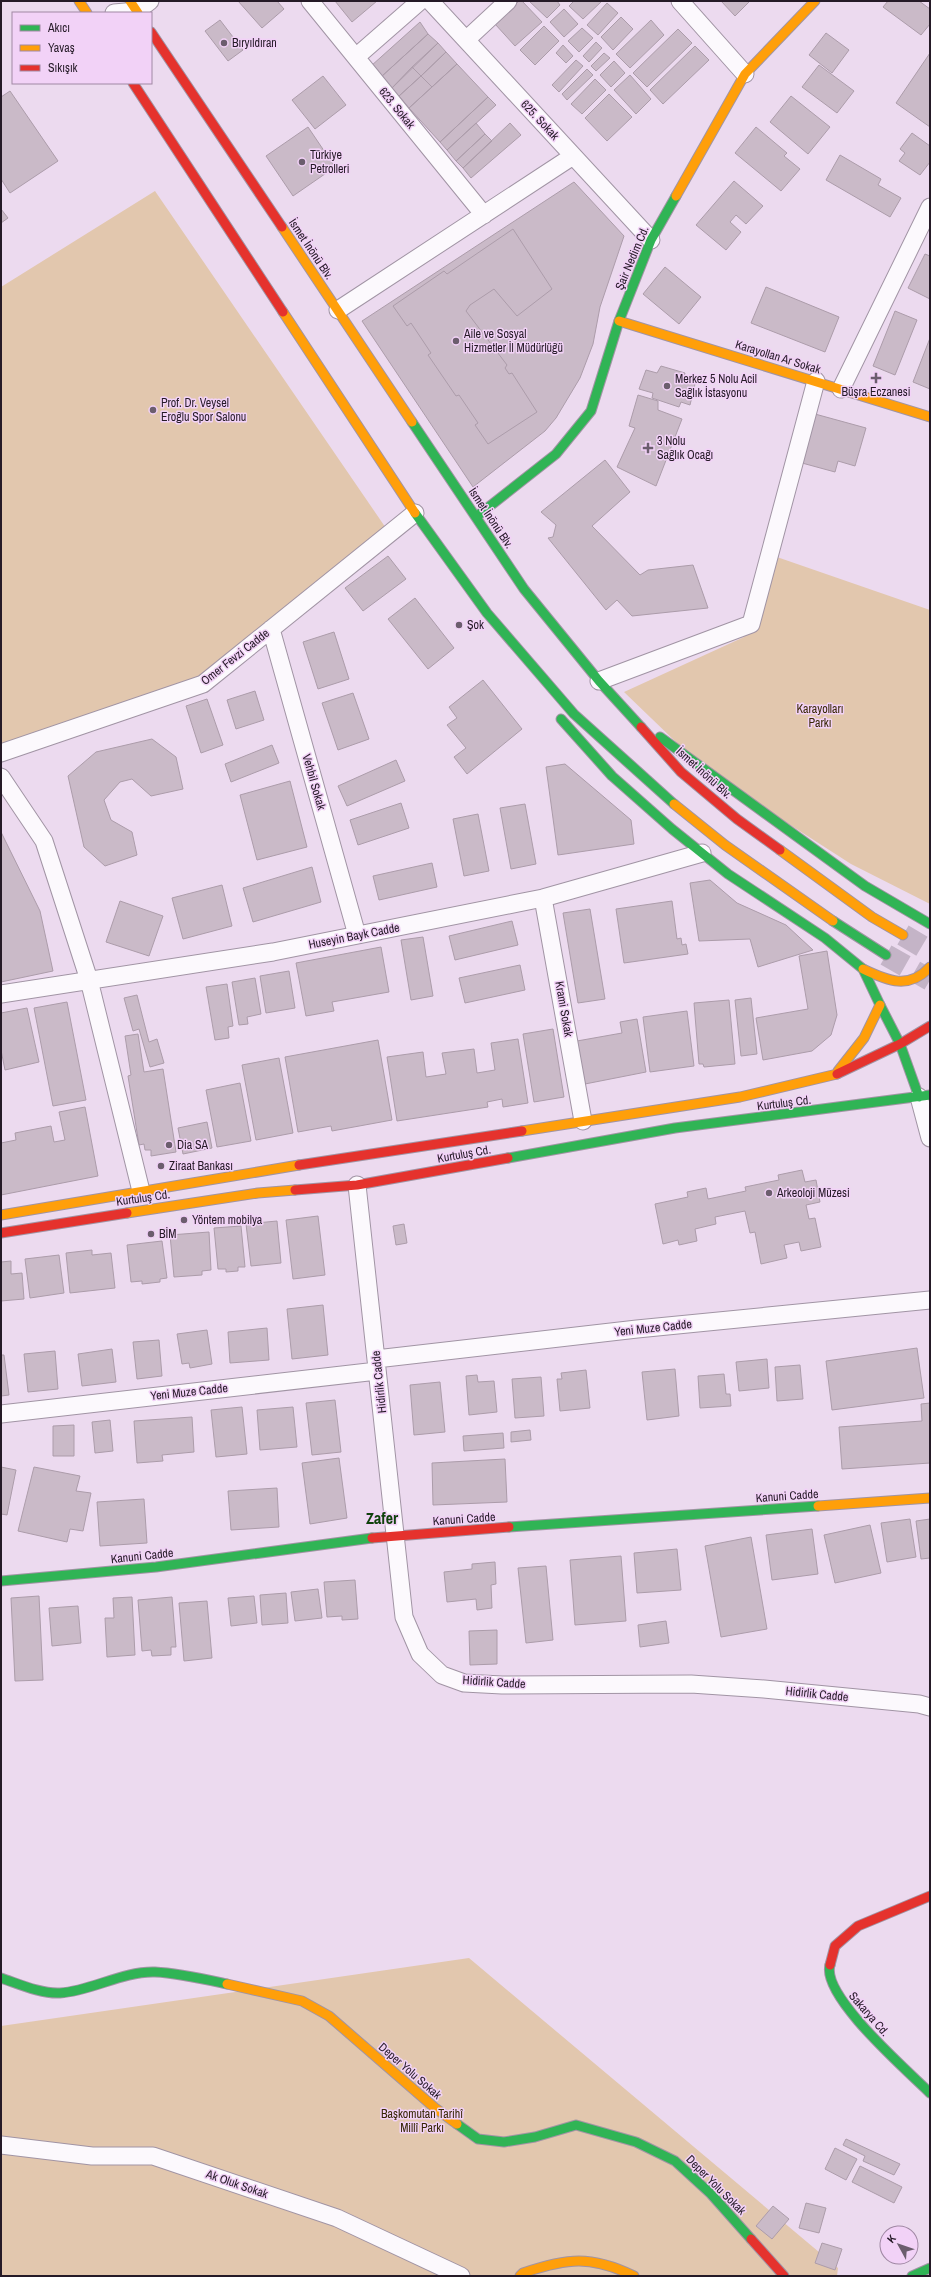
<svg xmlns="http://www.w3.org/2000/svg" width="931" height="2277" viewBox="0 0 931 2277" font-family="'Archivo Narrow',sans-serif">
	<rect width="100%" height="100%" fill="#ecdaef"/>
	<!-- green -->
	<path fill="#e2c7ae" d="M155 191 390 534 203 684 1 753V287Z
		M774 556 930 610V904L851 864 705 770 624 692 744 637Z
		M469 1958 838 2268 837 2276H1V2026Z"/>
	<!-- building -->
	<path fill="#cabac8" stroke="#ac9caa" d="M238 1H277L284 9 262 28Z
		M335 1H377L352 22Z
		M519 1H522L542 22 515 46 495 24Z
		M529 1H557L560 5 547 18Z
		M574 1H602L583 19 569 6Z
		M721 1H750L735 16Z
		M888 1H919L930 9V24L921 35 883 7Z
		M607 3 618 13 598 35 587 25Z
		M564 9 578 24 564 37 550 22Z
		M621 17 633 29 613 50 601 37Z
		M220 20 243 50 228 61 205 31Z
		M651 20 664 35 630 68 616 54Z
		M420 22 428 34 381 77 371 66Z
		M544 26 559 41 535 65 520 50Z
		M582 28 593 38 579 52 568 41Z
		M678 29 692 43 647 87 633 73Z
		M826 33 849 50 832 73 809 55Z
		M428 34 438 43 391 89 381 77Z
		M596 42 602 48 589 62 583 56Z
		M438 43 446 52 421 76 412 67Z
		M563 45 573 56 566 63 556 53Z
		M695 46 709 60 663 104 650 90Z
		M446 52 457 64 432 87 421 76Z
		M604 53 610 58 596 71 591 66Z
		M930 53V127L896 103Z
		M576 60 583 66 559 92 552 85Z
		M614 61 625 73 611 87 600 75Z
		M457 64 488 97 440 142 409 108Z
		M819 65 854 91 837 113 802 87Z
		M412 67 421 76 399 96 391 89Z
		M587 69 593 75 567 100 562 94Z
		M630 75 651 99 636 114 614 90Z
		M323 76 346 105 315 129 292 100Z
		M421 76 432 87 409 108 399 96Z
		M595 79 606 90 582 114 571 104Z
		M10 91 58 161 10 193 1 179V97Z
		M609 94 632 117 607 141 585 118Z
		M791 96 830 127 808 154 770 122Z
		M488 97 496 105 447 150 440 142Z
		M476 123 485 134 456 161 447 150Z
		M510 123 521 135 471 178 463 168Z
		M308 127 335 167 293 196 266 156Z
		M756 127 787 153 784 156 800 169 781 191 735 153Z
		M912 133 930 146V162L920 175 899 161 905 153 900 149Z
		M485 134 492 141 463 168 456 161Z
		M840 155 881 179 878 185 901 198 890 217 826 180Z
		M734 181 763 206 746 224 736 215 730 222 741 232 726 250 696 225Z
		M574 182 624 236 600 307 593 344 580 378 556 418 545 431 473 487 362 321Z
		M1 209 8 218 1 223Z
		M513 229 552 289 517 316 494 289 470 305 466 311 507 365 505 368 509 374 512 373 537 412 488 444 475 425 478 423 459 395 456 396 428 355 431 353 411 323 407 326 393 306 444 271 447 274Z
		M925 254 930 256V299L908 288Z
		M665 267 701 297 679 324 643 294Z
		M766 287 839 317 825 352 751 323Z
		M895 311 917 320 895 375 873 366Z
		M930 338V389L913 382Z
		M661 366 685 373 683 380 695 384 690 405 681 402 679 407 652 398 653 393 639 389 646 370 657 373Z
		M638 395 658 401V410L682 419 656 486 617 467 635 428 629 426Z
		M815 414 866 428 855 466 838 461 835 472 802 463Z
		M605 460 630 492 592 526 640 575 648 570 693 565 708 608 632 616 617 600 606 610 548 538 553 537 556 525 541 512Z
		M388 556 406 579 363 611 345 588Z
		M415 598 454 648 428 669 388 619Z
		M334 632 349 679 318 689 303 642Z
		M483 680 522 729 467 774 454 757 466 748 447 725 457 718 449 707Z
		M255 691 264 720 236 729 227 700Z
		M353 693 369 739 338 750 322 703Z
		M207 699 223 745 201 753 186 706Z
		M152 739 176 757 183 789 151 796 132 779 120 782 104 800 111 820 132 832 137 855 105 866 84 847 68 776 96 752Z
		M272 745 279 763 231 782 225 764Z
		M396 760 405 781 347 806 338 786Z
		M565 764 631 820 634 844 558 855 546 767Z
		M290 781 307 847 257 860 240 795Z
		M401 803 409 828 358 845 350 820Z
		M525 804 536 864 511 869 500 808Z
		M478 814 489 871 464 876 453 819Z
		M1 832 40 911 53 971 1 982Z
		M432 863 437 887 379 900 373 876Z
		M312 867 321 902 253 922 243 888Z
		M710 880 737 903 786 925 813 950 758 967 750 939 699 941 690 883Z
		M222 885 232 926 183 939 172 898Z
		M120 901 163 916 149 956 106 942Z
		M672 901 677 939 681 938 682 945 686 944 688 954 624 963 616 909Z
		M590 909 605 999 578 1003 563 913Z
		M512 921 518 945 455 960 449 936Z
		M423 937 433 996 411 1000 401 940Z
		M381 947 389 992 332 1002 334 1011 306 1016 296 963Z
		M827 951 837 1015 831 1035 812 1051 763 1060 756 1018 808 1009 799 956Z
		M520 965 525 990 465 1003 459 978Z
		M289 971 295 1008 266 1013 260 976Z
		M255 978 261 1014 247 1017 248 1024 239 1025 232 982Z
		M227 984 233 1026 228 1027 229 1038 215 1040 206 987Z
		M137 995 149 1042 157 1039 164 1063 150 1067 139 1029 133 1031 124 998Z
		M751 998 757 1054 741 1056 735 1000Z
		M729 1000 735 1064 704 1067 703 1064H699L694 1003Z
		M67 1002 86 1100 53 1106 34 1008Z
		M27 1008 39 1062 5 1070 1 1050V1013Z
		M687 1011 694 1066 650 1072 643 1017Z
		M637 1019 646 1072 585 1084 577 1041 622 1033 620 1022Z
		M553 1029 564 1097 534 1102 523 1034Z
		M138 1034 144 1072 163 1069 176 1152 151 1156V1150H145L144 1144 139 1145 128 1076 131 1075 125 1036Z
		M518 1039 528 1103 503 1107 502 1099 487 1102 488 1107 397 1121 387 1057 423 1052 426 1077 446 1074 442 1053 474 1049 477 1073 495 1070 491 1043Z
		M378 1040 392 1120 332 1131 331 1126 298 1132 285 1057Z
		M279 1058 293 1133 256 1140 242 1065Z
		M240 1083 251 1141 217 1147 206 1090Z
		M85 1107 98 1176 1 1195V1143L16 1140 15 1133 51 1126 54 1142 65 1140 59 1112Z
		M207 1122 212 1148 183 1154 178 1128Z
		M802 1170 805 1182 816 1180 820 1202 806 1205 809 1219 815 1218 821 1247 801 1251 799 1242 784 1245 787 1258 761 1264 755 1232 750 1233 745 1211 715 1217 716 1224 695 1229 697 1241 679 1245 678 1240 663 1244 655 1204 688 1197 687 1192 706 1188 708 1199 746 1191 745 1187 779 1180 778 1175Z
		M318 1216 325 1275 293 1279 286 1220Z
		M277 1221 281 1263 251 1266 246 1224Z
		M404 1224 407 1243 396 1245 393 1226Z
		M241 1226 245 1267H238V1271L226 1272V1269H218L214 1228Z
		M209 1232 211 1270 202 1271V1275L174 1277 170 1235Z
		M162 1241 167 1278 160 1279V1282L142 1284V1281L131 1282 127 1245Z
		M92 1250V1255L111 1253 115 1288 70 1293 66 1253Z
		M59 1255 64 1293 30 1298 25 1259Z
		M11 1261V1274L22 1273 24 1299 1 1301V1262Z
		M323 1305 328 1355 292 1359 287 1309Z
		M267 1328 269 1360 230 1363 228 1332Z
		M207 1330 212 1364 190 1368 189 1363 182 1364 177 1334Z
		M159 1340 162 1376 137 1379 133 1342Z
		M917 1348 924 1398 832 1410 826 1361Z
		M112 1349 116 1382 82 1386 78 1354Z
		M55 1351 58 1389 28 1392 24 1354Z
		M1 1355H4L9 1395 1 1396Z
		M767 1359 769 1388 739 1391 736 1362Z
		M800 1365 803 1399 777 1401 775 1367Z
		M675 1369 679 1416 647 1420 642 1372Z
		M586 1370 590 1408 560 1411 557 1379H562L561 1373Z
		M724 1374 726 1394H730L731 1406 700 1408 698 1376Z
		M477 1375 478 1382 494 1381 497 1412 469 1415 466 1376Z
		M541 1377 544 1416 515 1418 512 1379Z
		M440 1382 445 1432 414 1435 410 1385Z
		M335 1400 341 1452 312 1455 306 1403Z
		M930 1403V1463L842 1469 839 1427 922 1421 921 1404Z
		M242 1407 247 1454 216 1457 211 1410Z
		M293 1407 297 1447 260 1450 257 1410Z
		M192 1417 194 1452 162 1455 163 1461 137 1463 134 1421Z
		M110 1420 113 1451 95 1453 92 1422Z
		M74 1425V1456H53V1426Z
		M530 1430 531 1440 511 1442V1432Z
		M503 1433 504 1448 464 1451 463 1436Z
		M339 1458 347 1518 310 1524 302 1463Z
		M505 1459 507 1502 433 1505 432 1463Z
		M1 1467 16 1470 7 1515 1 1514Z
		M34 1467 80 1476 76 1491 91 1493 83 1531 70 1529 67 1542 18 1531Z
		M277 1488 279 1527 231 1530 228 1491Z
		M144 1499 147 1543 100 1546 97 1502Z
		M910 1519 916 1557 887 1562 881 1523Z
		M930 1519V1558L921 1559 916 1521Z
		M870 1525 881 1573 835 1583 824 1535Z
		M812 1529 818 1574 772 1580 766 1535Z
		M751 1537 767 1629 721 1637 705 1546Z
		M677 1549 681 1590 637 1593 634 1553Z
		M621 1556 626 1621 575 1625 570 1560Z
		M495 1562 496 1584 491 1585 492 1608 477 1610 476 1599 447 1602 444 1572 472 1569V1564Z
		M546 1566 553 1640 526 1643 518 1568Z
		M355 1580 358 1619 342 1620V1616L327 1617 324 1582Z
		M318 1589 322 1618 295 1621 291 1592Z
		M286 1593 288 1623 262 1625 260 1595Z
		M39 1596 43 1680 15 1681 11 1598Z
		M254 1596 257 1623 231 1626 228 1598Z
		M132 1597 135 1655 107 1657 105 1618H114L113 1598Z
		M172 1597 176 1647H171V1655L152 1656 151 1650 142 1651 138 1600Z
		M207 1601 212 1658 184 1661 179 1603Z
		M78 1606 81 1643 52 1646 49 1608Z
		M666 1621 669 1643 640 1647 638 1625Z
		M497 1630V1664L470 1665 469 1631Z
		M846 2139 900 2164 894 2175 863 2161 865 2156 843 2145Z
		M835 2148 857 2159 846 2180 825 2169Z
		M860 2166 902 2187 894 2203 852 2182Z
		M806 2203 826 2208 819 2233 799 2228Z
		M773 2206 789 2219 772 2239 756 2226Z
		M822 2243 842 2249 835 2270 815 2263Z"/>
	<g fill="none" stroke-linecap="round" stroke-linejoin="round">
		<!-- secondary-tunnel -->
		<path stroke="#c4b4c7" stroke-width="22" stroke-dasharray="22 11" stroke-linecap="butt" d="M903 935 930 951
			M886 955 930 980"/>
		<defs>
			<path id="street" d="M310 1 484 215
				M430 1 651 240
				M680 1 745 74
				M114 13 137 11 150 1
				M466 40 508 1
				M356 57 420 1
				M338 310 573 156
				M841 389 930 207
				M271 629 357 935
				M599 681 751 624 816 381
				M1 753 203 684 415 513
				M1 777 44 841 89 980 141 1191
				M543 898 583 1121
				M1 994 273 952 543 898 702 853
				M919 1097 930 1138
				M357 1185 404 1617 420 1654 442 1675 464 1683 502 1685 691 1684 764 1689 919 1704 930 1707
				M376 1359 637 1329 930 1300
				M1 1414 377 1371
				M1 2145 92 2156H153L337 2218 461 2276"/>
			<path id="fast" d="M412 422 524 589 599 681 641 727
				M415 513 487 613 574 714 674 804
				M476 517 556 454 591 411 619 321 651 240 676 196
				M561 719 612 776 672 829 728 874 825 938 863 969 880 1005
				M660 737 865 886 930 924
				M833 921 886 955
				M880 1005 900 1044 919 1097
				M508 1158 675 1128 930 1095
				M509 1527 818 1506
				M1 1581 156 1567 372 1538
				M830 1965C821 1996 908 2071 930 2093
				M1 1978C19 1984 41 1994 60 1993 92 1991 122 1971 155 1972 178 1973 204 1979 227 1984
				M457 2124 478 2139 504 2142 535 2137 576 2125 636 2142 675 2161 711 2194 751 2239
				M912 2276 930 2268"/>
			<path id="slow" d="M79 1 87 13
				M130 1 138 13
				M676 196 745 74 815 1
				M282 227 412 422
				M283 312 415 513
				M619 321 930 417
				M674 804 725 845 833 921
				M780 850 872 917 903 935
				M863 969C888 981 909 990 930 967
				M838 1071 864 1038 880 1005
				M522 1131 740 1097 837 1074
				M127 1213 258 1193 295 1190
				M1 1215 299 1165
				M818 1506 930 1498
				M227 1984 302 2001 329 2016 435 2108 457 2124
				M520 2276 523 2273C567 2258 591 2255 634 2276"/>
			<path id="jam" d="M151 32 282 227
				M133 83 283 312
				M641 727 681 772 737 819 780 850
				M837 1074 900 1044 930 1026
				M299 1165 522 1131
				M295 1190 357 1185 508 1158
				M1 1233 127 1213
				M372 1538 509 1527
				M830 1965 835 1946 858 1926 930 1896
				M751 2239 784 2276"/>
		</defs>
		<!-- street casing -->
		<use href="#street" stroke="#a194a4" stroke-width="19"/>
		<!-- fast casing -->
		<use href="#fast" stroke="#a194a4" stroke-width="11"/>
		<!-- slow casing -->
		<use href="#slow" stroke="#a194a4" stroke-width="11"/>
		<!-- jam casing -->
		<use href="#jam" stroke="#a194a4" stroke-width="11"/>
		<!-- street -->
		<use href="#street" stroke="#fcf9fd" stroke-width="17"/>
		<!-- fast -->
		<use href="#fast" stroke="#30b455" stroke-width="9"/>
		<!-- slow -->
		<use href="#slow" stroke="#ff9f0a" stroke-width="9"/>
		<!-- jam -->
		<use href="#jam" stroke="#e5322d" stroke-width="9"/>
	</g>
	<!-- markers -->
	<g fill="#6b5d6d" stroke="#f2d2f7" stroke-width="1.5">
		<circle cx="224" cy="43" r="4"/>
		<circle cx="302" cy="162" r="4"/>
		<circle cx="456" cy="341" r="4"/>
		<path d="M874 372h4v4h4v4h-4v4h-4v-4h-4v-4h4z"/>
		<circle cx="667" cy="386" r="4"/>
		<circle cx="153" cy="410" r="4"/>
		<path d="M646 442h4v4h4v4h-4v4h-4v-4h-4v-4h4z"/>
		<circle cx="459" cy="625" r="4"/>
		<circle cx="169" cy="1145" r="4"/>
		<circle cx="161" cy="1166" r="4"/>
		<circle cx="769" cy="1193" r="4"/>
		<circle cx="184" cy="1220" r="4"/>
		<circle cx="151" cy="1234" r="4"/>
	</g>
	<g text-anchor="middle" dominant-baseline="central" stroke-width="3" stroke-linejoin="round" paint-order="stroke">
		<!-- poi labels -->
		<g font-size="12" fill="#251a27" stroke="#f2d2f7" text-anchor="start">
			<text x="232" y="43">Bıryıldıran</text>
			<text x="310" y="155">Türkiye<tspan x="310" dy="14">Petrolleri</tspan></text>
			<text x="464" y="334">Aile ve Sosyal<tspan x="464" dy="14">Hizmetler İl Müdürlüğü</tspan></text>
			<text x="675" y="379">Merkez 5 Nolu Acil<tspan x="675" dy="14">Sağlık İstasyonu</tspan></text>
			<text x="876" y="392" text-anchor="middle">Büşra Eczanesi</text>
			<text x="161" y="403">Prof. Dr. Veysel<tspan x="161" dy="14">Eroğlu Spor Salonu</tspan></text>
			<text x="657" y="441">3 Nolu<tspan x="657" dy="14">Sağlık Ocağı</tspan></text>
			<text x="467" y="625">Şok</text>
			<text x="177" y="1145">Dia SA</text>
			<text x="169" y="1166">Ziraat Bankası</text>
			<text x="777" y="1193">Arkeoloji Müzesi</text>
			<text x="192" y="1220">Yöntem mobilya</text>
			<text x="159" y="1234">BİM</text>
		</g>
		<!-- street labels -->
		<g font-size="12" fill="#251a27" stroke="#f2d2f7">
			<text transform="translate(397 108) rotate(51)">623. Sokak</text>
			<text transform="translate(540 120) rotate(47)">625. Sokak</text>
			<text transform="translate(311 249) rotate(56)">İsmet İnönü Blv.</text>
			<text transform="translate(632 258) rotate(-67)">Şair Nedim Cd.</text>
			<text transform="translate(778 357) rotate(17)">Karayollan Ar Sokak</text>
			<text transform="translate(491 518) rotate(56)">İsmet İnönü Blv.</text>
			<text transform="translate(235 657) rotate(-38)">Omer Fevzi Cadde</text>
			<text transform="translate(704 773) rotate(42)">İsmet İnönü Blv.</text>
			<text transform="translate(314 782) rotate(74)">Vehbil Sokak</text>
			<text transform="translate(354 936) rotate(-11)">Huseyin Bayk Cadde</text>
			<text transform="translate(564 1009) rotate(80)">Krami Sokak</text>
			<text transform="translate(784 1103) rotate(-7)">Kurtuluş Cd.</text>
			<text transform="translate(464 1154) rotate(-10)">Kurtuluş Cd.</text>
			<text transform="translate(143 1198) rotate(-8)">Kurtuluş Cd.</text>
			<text transform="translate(653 1328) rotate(-6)">Yeni Muze Cadde</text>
			<text transform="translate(379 1382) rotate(-96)">Hidirlik Cadde</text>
			<text transform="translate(189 1392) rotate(-6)">Yeni Muze Cadde</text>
			<text transform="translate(787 1496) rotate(-4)">Kanuni Cadde</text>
			<text transform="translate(464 1519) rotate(-4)">Kanuni Cadde</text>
			<text transform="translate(142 1556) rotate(-6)">Kanuni Cadde</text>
			<text transform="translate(494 1682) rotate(4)">Hidirlik Cadde</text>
			<text transform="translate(817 1694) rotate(6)">Hidirlik Cadde</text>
			<text transform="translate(869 2014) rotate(49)">Sakarya Cd.</text>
			<text transform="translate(410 2071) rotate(41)">Deper Yolu Sokak</text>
			<text transform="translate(237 2184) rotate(19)">Ak Oluk Sokak</text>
			<text transform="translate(716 2185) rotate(45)">Deper Yolu Sokak</text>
		</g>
		<!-- park labels -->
		<g font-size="12" fill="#372705" stroke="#f2d2f7">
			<text x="820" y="709">Karayolları<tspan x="820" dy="14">Parkı</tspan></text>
			<text x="422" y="2114">Başkomutan Tarihî<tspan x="422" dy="14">Millî Parkı</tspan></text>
		</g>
		<!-- district labels -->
		<g font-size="16" font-weight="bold" fill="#0f430b" stroke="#f2d2f7">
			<text x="382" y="1518">Zafer</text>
		</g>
	</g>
	<!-- border -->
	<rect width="931" height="2277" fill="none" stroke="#251a27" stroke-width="4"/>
	<!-- legend -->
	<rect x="12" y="12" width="140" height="72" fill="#f2d2f7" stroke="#a088a4"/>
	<rect x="20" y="25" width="20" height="6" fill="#30b455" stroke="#a088a4"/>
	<text x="48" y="32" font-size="12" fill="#251a27">Akıcı</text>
	<rect x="20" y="45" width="20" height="6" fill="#ff9f0a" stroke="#a088a4"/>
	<text x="48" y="52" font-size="12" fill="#251a27">Yavaş</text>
	<rect x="20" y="65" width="20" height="6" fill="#e5322d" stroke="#a088a4"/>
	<text x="48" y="72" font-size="12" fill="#251a27">Sıkışık</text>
	<!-- north arrow -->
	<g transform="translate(899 2245) rotate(310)"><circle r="19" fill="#f2d2f7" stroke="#a088a4"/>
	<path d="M0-3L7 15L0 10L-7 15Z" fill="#6b5d6d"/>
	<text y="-6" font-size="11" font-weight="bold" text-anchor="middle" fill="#251a27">K</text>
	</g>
</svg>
